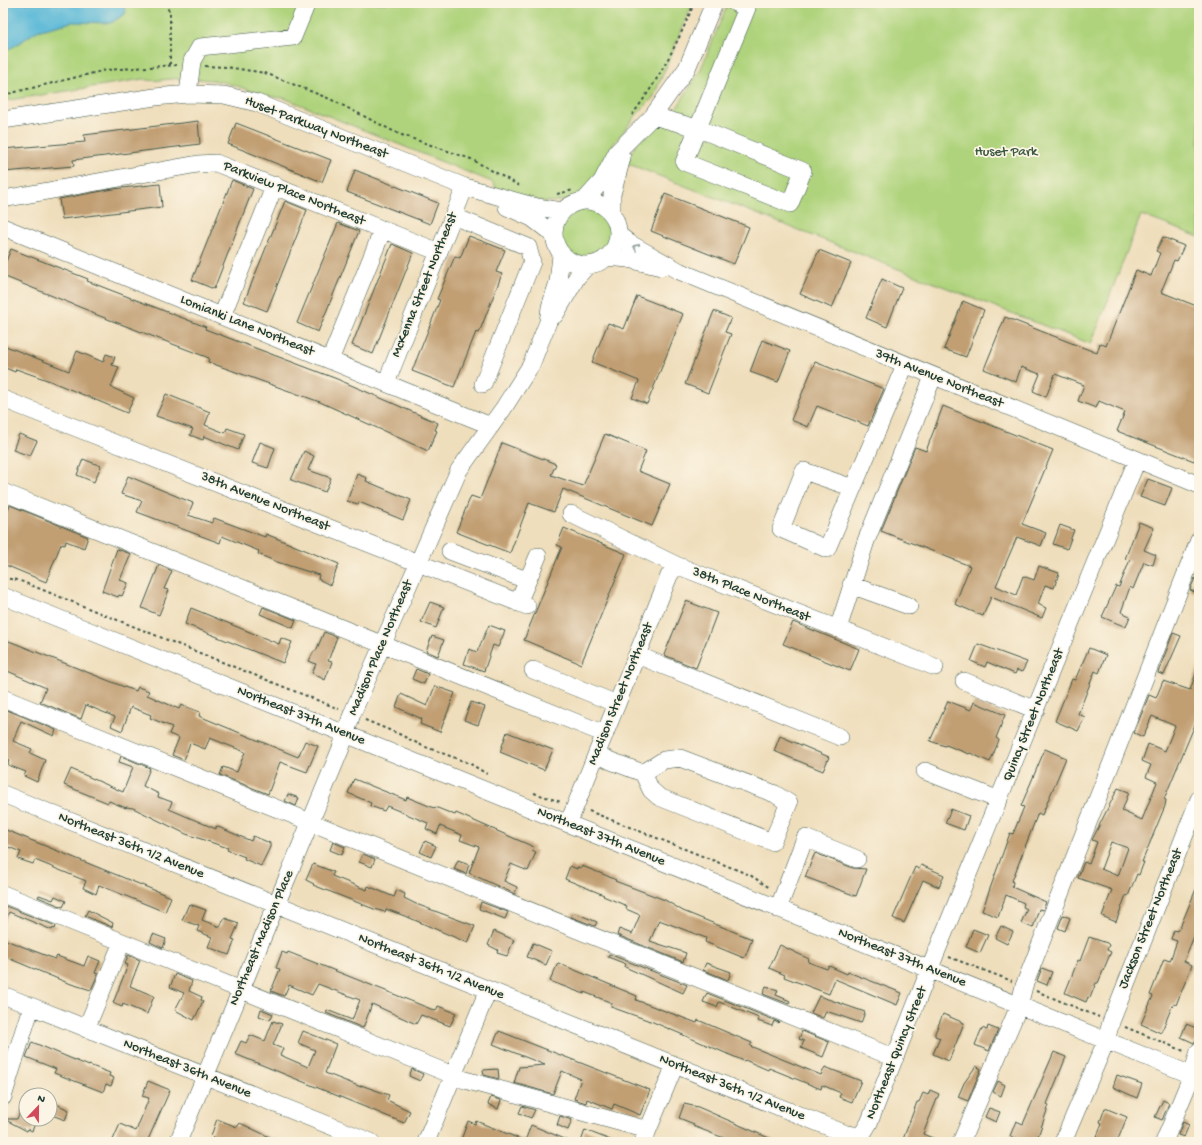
<svg xmlns="http://www.w3.org/2000/svg" width="1202" height="1145" viewBox="0 0 1202 1145" font-family="'Gochi Hand',sans-serif">
	<rect width="100%" height="100%" fill="#fcf5e5"/>
	<filter id="ink" filterUnits="userSpaceOnUse"><feTurbulence type="fractalNoise" baseFrequency=".025" numOctaves="2"/><feDisplacementMap in="SourceGraphic" scale="8" xChannelSelector="R" yChannelSelector="G"/><feConvolveMatrix kernelMatrix="1 2 1 2 8 2 1 2 1" color-interpolation-filters="sRGB"/></filter>
	<filter id="wash" filterUnits="userSpaceOnUse"><feTurbulence type="fractalNoise" baseFrequency=".012" numOctaves="4" result="noise"/><feDisplacementMap in="SourceGraphic" scale="16" xChannelSelector="R" yChannelSelector="G"/><feGaussianBlur stdDeviation="0.9" result="paint"/><feColorMatrix in="noise" values="0 0 0 0 0 0 0 0 0 0 0 0 0 0 0 0 0 1.4 0 .05"/><feComposite in="paint" operator="in"/></filter>
	<g filter="url(#wash)">
		<rect width="100%" height="100%" fill="#efdebc"/>
		<!-- green -->
		<path fill="#afd37c" stroke="#678858" d="M3 3H693L653 98 637 114 613 145 596 182 580 197 563 201 544 202 497 189 492 182 284 98C259 98 236 82 210 80 197 79 183 78 170 79 160 80 153 82 143 79L3 101Z
			M728 3H1199V237L1141 215 1091 344 626 163 638 141 678 106 700 71Z
			M559 234a27 27 0 1 1 54 0a27 27 0 1 1-54 0Z"/>
		<!-- water -->
		<path fill="#58b8d7" stroke="#3c7a86" d="M3 3H123L126 13 111 23 72 22 37 31 13 47 3 51Z"/>
		<g id="blocks">
			<!-- building -->
			<path fill="#c19f73" fill-rule="evenodd" d="M198 121 200 144 73 160 74 166 3 172V149L85 142 84 135Z
				M236 123 331 160 322 182 228 144Z
				M355 170 438 203 430 224 347 192Z
				M232 180 253 189 214 289 192 280Z
				M160 184 162 207 62 219 59 199 113 189Z
				M665 194 749 227 734 264 651 231Z
				M285 201 307 210 267 311 244 302Z
				M338 223 359 231 318 332 297 323Z
				M469 236 505 250 496 272 502 274 479 333 476 332 454 387 412 371 440 300 437 299 455 256 460 258Z
				M1163 237 1184 246 1177 261 1174 260 1161 292 1199 307V448L1194 461 1117 431 1125 412 1099 401 1096 408 1078 401 1084 385 1055 374 1046 397 1033 391 1040 374 1021 367 1016 382 984 369 1005 317 1097 353 1100 343 1106 346 1136 270 1151 276 1160 253 1156 251Z
				M392 244 413 253 373 354 352 345Z
				M11 249 88 279 87 281 206 327 205 329 337 379 438 423 435 430 437 431 428 451 320 402 208 362 209 358 92 313V312L3 276V269Z
				M819 250 851 263 832 308 800 294Z
				M882 279 902 288 887 327 866 318Z
				M637 296 683 314 647 404 632 398 639 381 592 362 608 323 624 329Z
				M963 301 984 310 966 357 944 349Z
				M714 311 731 318 725 332 731 334 708 393 685 384Z
				M762 340 790 351 778 382 750 372Z
				M3 345 69 371 77 351 103 362 106 354 115 357 112 365 119 367 111 387 134 398 127 413 50 381 16 369 15 372 3 367Z
				M815 362 884 389 868 426 817 406 808 427 791 420Z
				M166 394 210 412 205 425 225 433 227 428 244 434 238 450 204 436 203 440 190 435 193 429 156 416Z
				M943 406 1053 450 1022 524 1046 533 1041 546 1017 537 996 586 1016 595 1023 576 1034 580 1039 566 1059 573 1054 588 1045 585 1038 604 1046 608 1042 618 991 597 983 616 955 604 970 566 881 531 915 447 926 451Z
				M19 434 37 441 30 456 13 450Z
				M605 434 646 451 638 471 670 484 652 526 563 489 554 512 529 503 510 553 456 532 471 496 480 499 502 443 556 464 551 475 583 486Z
				M260 442 275 448 268 468 252 463Z
				M304 451 314 456 308 470 331 478 325 492 291 480Z
				M83 459 101 466 94 482 77 475Z
				M357 474 367 478 366 481 411 500 403 520 359 502 358 504 347 501Z
				M128 476 193 503 188 515 212 523 214 518 265 537 266 534 339 564 330 585 318 579 319 575 277 562 258 554 259 551 222 536 220 543 137 512 142 501 121 494Z
				M1148 479 1172 488 1165 506 1140 497Z
				M10 505 88 537 84 548 66 541 65 545 61 544 46 582 3 564V510L7 512Z
				M1139 522 1154 528 1144 550 1156 555 1153 565 1144 562 1133 589 1130 587 1121 612 1130 616 1126 627 1102 617 1116 586 1119 587 1130 560 1125 559Z
				M1060 525 1074 530 1067 549 1053 544Z
				M564 528 626 554 581 664 524 640 562 547 557 545Z
				M117 549 131 554 120 580 128 583 122 596 119 595 118 597 102 591Z
				M159 565 172 571 164 589 169 590 159 615 142 608Z
				M1195 578 1199 580V594L1190 590Z
				M686 601 717 613 696 668 664 655Z
				M430 602 444 607 436 628 421 622Z
				M263 607 296 620 293 628 260 614Z
				M191 608 279 644 281 638 292 642 283 663 185 624Z
				M793 622 859 649 850 671 783 644Z
				M489 625 505 631 498 647 493 645 484 671 464 664 469 649 477 652Z
				M324 632 337 637 328 661 332 662 325 680 312 673 316 664 309 661 314 651H316Z
				M1173 633 1181 636 1164 675 1158 673Z
				M432 636 444 640 438 656 426 651Z
				M9 641 127 688 136 691 138 687 149 691 147 695 179 709 181 705 200 712 199 716 298 757 305 741 318 746 307 772 280 762 268 794 220 775 223 767 237 772 245 752 210 738 205 749 190 743 184 760 172 755 179 738 169 734 172 727 150 718 151 715 131 707 122 731 111 726 115 717 86 705 81 719 40 702 46 688 3 669V656Z
				M978 644 1027 662 1022 672 1017 670 1015 674 987 662 985 667 971 661Z
				M1089 648 1106 655 1099 673 1095 671 1078 714 1085 717 1078 731 1055 721 1072 679 1075 680Z
				M1198 668 1199 715 1164 799 1166 800 1165 806 1142 862H1144L1139 875 1137 874 1128 896 1126 895 1116 922 1102 916 1112 890 1078 878 1084 862 1089 864 1097 842 1092 840 1118 788 1129 792 1122 811 1142 820 1157 782 1146 777 1151 765 1142 761 1148 744 1165 751 1175 726 1152 716 1143 737 1134 733 1149 695 1156 698 1163 681 1190 690ZM1111 842 1128 848 1118 876 1101 869Z
				M416 669 428 674 424 684 412 679Z
				M435 686 455 693 440 732 420 724 422 719 396 707 401 694 427 706Z
				M948 701 971 710 974 702 1005 715 996 738 999 740 990 762 970 753 969 754 946 745 945 746 930 741Z
				M471 702 485 707 478 725 464 720Z
				M7 710 56 730 54 736 21 721 13 741 32 749 30 753 45 760 37 782 24 776 26 772 8 765 9 760 6 759 3 765V719Z
				M507 732 553 750 544 770 500 752Z
				M780 736 829 757 823 771 774 751Z
				M1045 749 1066 758 1042 815 1038 813 1012 881 1013 882 1012 887 1046 902 1043 910 1039 909 1033 928 1021 923 1027 909 1023 907 1024 903 1006 895 998 917 982 911 1010 833 1013 834 1024 807 1021 806Z
				M121 756 150 768 143 786 159 794 158 797 172 802 169 809 216 829V826L251 841 253 836 270 843V847L261 866 244 859 245 857 227 850 228 848 186 834 133 808 126 807V808L109 801 108 803 64 785 71 769 123 792 133 767 119 762Z
				M354 779 406 800 407 797 434 808 435 807 455 815 456 813 534 847 532 850 536 852 528 871 511 864 504 881 517 887 515 894 469 873 479 847 460 840 462 835 440 826 437 834 426 829 428 823 387 806 384 811 370 806 371 803 348 793Z
				M288 794 299 798 296 806 285 801Z
				M951 809 969 816 964 830 945 823Z
				M6 830 171 897 165 912 99 885 96 894 83 888 86 881 35 860 33 864 18 859 21 852 3 845Z
				M425 841 436 846 431 857 420 852Z
				M333 842 345 847 342 855 330 850Z
				M815 853 853 868 866 869 856 896 805 877Z
				M363 854 375 859 372 867 359 862Z
				M458 860 469 864 466 874 454 869Z
				M313 864 334 872 332 876 367 890 368 886 394 897 397 890 405 894 404 898 416 904 475 926 468 943 410 918 386 909 385 912 374 909 313 885 314 884 306 880Z
				M921 865 944 875 939 887 923 880 904 923 893 918 915 867 919 869Z
				M570 866 577 869V867L581 868 582 866 605 875 616 880 615 881 665 900 683 911 752 939 745 957 744 958 705 942 706 938 659 920 650 941 686 953 683 962 617 935 619 929 632 934 640 915 626 909 627 906 603 896 604 895 565 879Z
				M1199 882V930L1197 929 1184 961 1192 965 1176 1005 1173 1004 1161 1033 1141 1024 1153 996 1150 995 1164 959 1170 961 1177 941 1171 939 1174 930 1177 931 1181 925Z
				M39 895 53 900 55 896 66 901 63 907 38 897Z
				M481 902 508 912 505 919 479 909Z
				M189 904 206 910 202 920 220 927 224 918 239 923 232 939 235 940 229 955 208 947 212 937 197 931 199 926 182 920Z
				M3 905 56 926 55 929 53 928 52 930 9 912 3 925Z
				M88 910 113 923 112 927 85 916Z
				M573 912 597 922 595 926 571 917Z
				M1063 915 1070 918 1065 931 1058 928Z
				M1001 926 1013 932 1007 944 995 938Z
				M973 929 988 935 980 953 966 947Z
				M494 931 514 940 507 956 497 953 498 950 488 945Z
				M153 934 166 939 163 948 150 942Z
				M1089 937 1107 943 1109 945 1107 950 1111 952 1098 983H1096L1090 998 1088 997 1086 1002 1065 993 1078 960 1080 961Z
				M3 939 55 959 57 956 84 966 88 956 100 961 95 973 98 974 91 990 68 983 3 956Z
				M533 943 552 951 546 965 527 957Z
				M780 945 809 959 808 962 827 969 829 966 847 974 848 972 902 993 897 1005 835 979 829 994 784 977 785 975 769 968Z
				M282 952 287 954 288 952 436 1011 438 1006 456 1013 450 1026 421 1015 416 1024 372 1004 363 1028 326 1013 327 1010 352 1020 360 1000 318 984 312 995 289 985 284 996 271 991 280 969 276 968Z
				M609 954 687 985 683 993 625 967 626 964 608 957Z
				M128 955 140 960 130 986 154 996 147 1014 123 1004 122 1007 113 1003 128 965 125 964Z
				M558 963 637 996 636 1000 697 1023 698 1020 752 1043 750 1046 821 1075 825 1067 861 1081 852 1102 839 1097 841 1093 822 1085 821 1089 769 1068 768 1070 745 1060 744 1061 653 1022 611 1007 612 1003 584 992V994L555 983 550 981Z
				M706 963 731 972 728 980 703 970Z
				M1042 968 1052 972 1047 985 1037 981Z
				M175 974 192 981 189 991 202 997 201 1000 203 1001 194 1020 175 1010 184 993 170 987Z
				M766 986 778 990 776 995 790 1001 789 1004 763 994Z
				M707 993 779 1022 778 1023 774 1021 772 1026 758 1021 759 1018 719 1002 717 1007 703 1002Z
				M819 996 865 1012 861 1023 826 1011 823 1018 811 1013Z
				M261 1009 273 1014 270 1020 259 1016Z
				M943 1014 964 1023 949 1061 933 1054 940 1038 935 1036V1033Z
				M273 1021 282 1024 273 1045 283 1049 280 1055 308 1067 315 1050 298 1043 303 1031 336 1044 325 1073 361 1087V1085L389 1095 387 1100 410 1111 404 1123 235 1054 241 1041 246 1043 250 1035 265 1041Z
				M1186 1024 1199 1029V1034L1194 1043 1181 1037Z
				M988 1026 998 1030 989 1051 975 1045 982 1028 987 1030Z
				M499 1031 650 1090 640 1115 614 1104 612 1109 587 1099 586 1103 574 1099 581 1079 562 1071 553 1094 514 1083 519 1067 545 1065 493 1044Z
				M802 1031 829 1042 823 1057 801 1048 804 1041 799 1039Z
				M32 1042 89 1066V1065L110 1073 109 1076 114 1078 111 1086 106 1084 103 1092 54 1073 56 1069 26 1057Z
				M1054 1052 1066 1057 1047 1104 1049 1105 1036 1142H1025L1010 1136 1016 1121 1023 1124Z
				M976 1066 981 1069 968 1101 958 1097 964 1083Z
				M412 1069 423 1074 420 1081 409 1076Z
				M498 1069 499 1079 484 1075 483 1070Z
				M1117 1075 1142 1084 1137 1098 1113 1087Z
				M148 1081 170 1090 147 1142H112L120 1124 136 1131 149 1098 142 1096Z
				M998 1081 1005 1085 1001 1096 993 1092Z
				M930 1090 939 1094 923 1134 942 1142H902L917 1102H919L923 1093 928 1095Z
				M491 1097 501 1100 498 1109 488 1104Z
				M25 1098 26 1119H37L32 1131 28 1129 27 1131 4 1119H17Z
				M1163 1100 1169 1103 1162 1120 1155 1117Z
				M56 1104 69 1110 65 1120 52 1115Z
				M684 1104 698 1107 778 1142H734L693 1126 694 1124 679 1118Z
				M522 1106 535 1110 531 1118 519 1113Z
				M989 1108 1000 1112 996 1122 985 1117Z
				M1105 1108 1127 1117 1117 1142H1095L1102 1123 1100 1122Z
				M560 1116 572 1120 568 1130 557 1125Z
				M217 1119 237 1127 240 1123 280 1142H213L214 1139 211 1136Z
				M468 1121 475 1124 476 1121 525 1141 531 1125 572 1142H467L461 1140Z
				M1183 1122 1189 1125 1184 1137 1178 1135Z
				M585 1130 613 1141V1142H581Z"/>
		</g>
	</g>
	<g filter="url(#ink)">
		<use href="#blocks" fill-opacity="0" stroke="#3e5548" stroke-width="1"/>
		<g fill="none" stroke-linecap="round" stroke-linejoin="round">
			<defs>
				<path id="minor" d="M188 94 192 61 200 47 293 37 307 3
					M653 116 697 128 803 171 790 204 684 162 747 8 735 3
					M3 120 155 97 188 94 224 95 257 103 465 187 537 207 562 211
					M3 199 198 164 216 163 439 252
					M554 233a32 32 0 1 1 64 0a32 32 0 1 1-64 0Z
					M584 201 602 181 617 152 653 116 687 68 714 3
					M507 207 532 218 553 234
					M612 215V194L622 158
					M453 216 528 247 532 262 483 384
					M3 227 491 426
					M618 234 629 243 679 271 1199 485
					M608 257 628 259 661 267
					M555 315 577 277 587 266
					M222 316 275 185
					M330 360 383 229
					M386 383 465 187
					M3 399 527 606
					M853 488 804 471 781 529 827 549 905 365
					M3 492 605 734
					M571 514 676 565 935 667
					M450 551 521 578 527 582 518 603
					M527 582 538 556
					M851 585 909 606
					M3 596 1199 1078
					M838 629 866 541 933 377
					M637 655 840 737
					M533 670 617 704
					M964 681 1036 710
					M3 698 895 1058
					M597 754 611 761 643 773 651 790 659 797 772 842 789 803 775 794 680 758 664 760 643 773
					M925 771 999 800
					M3 794 846 1134 861 1136 869 1123 936 953 1137 460
					M568 824 669 576 676 565
					M3 894 465 1080 648 1130
					M778 909 805 838 857 859
					M3 995 371 1142
					M86 1029 122 942
					M3 1097 31 1007
					M178 1142 341 748 352 714 459 470 503 409 531 365 548 322 550 307 558 282 561 255
					M426 1142 488 990
					M643 1142 675 1065
					M961 1142 1019 1006 1024 986 1199 540
					M1063 1142 1106 1041 1111 1022 1199 799
					M1164 1142 1192 1075 1199 1051"/>
			</defs>
			<!-- minor casing -->
			<use href="#minor" stroke="#3e5548" stroke-width="18"/>
			<!-- path -->
			<path stroke="#3e5548" stroke-width="2" stroke-dasharray="3 3" stroke-linecap="butt" d="M165 3 170 13V65
				M205 66 226 67 265 73 330 99 399 134 471 159 520 186
				M3 95 106 70 177 65
				M632 115C658 81 678 43 694 3
				M557 194 574 190
				M3 578 18 580 339 709
				M365 720 399 734 423 746 469 763 487 774
				M534 793 561 802
				M589 811 750 875 770 888
				M949 957 1012 981
				M1036 991 1099 1017
				M1125 1027 1184 1051"/>
			<!-- minor -->
			<use href="#minor" stroke="#fff" stroke-width="17"/>
		</g>
		<!-- one-way arrows -->
		<defs><path id="oneway-chevron" d="M-2-3.5L2.5 0L-2 3.5" fill="none" stroke-width="1.6" stroke-linecap="round" stroke-linejoin="round"/></defs>
		<use stroke="#8f9e9a" href="#oneway-chevron" transform="translate(636 247) rotate(-152)"/>
	</g>
	<g text-anchor="middle" dominant-baseline="central" stroke-width="3.5" stroke-linejoin="round" paint-order="stroke">
		<!-- street labels -->
		<g font-size="14" fill="#1f3d34" stroke="#fcf5e5">
			<text transform="translate(316 128) rotate(21)">Huset Parkway Northeast</text>
			<text transform="translate(294 194) rotate(22)">Parkview Place Northeast</text>
			<text transform="translate(425 285) rotate(-68)">McKenna Street Northeast</text>
			<text transform="translate(247 326) rotate(22)">Lomianki Lane Northeast</text>
			<text transform="translate(939 379) rotate(22)">39th Avenue Northeast</text>
			<text transform="translate(265 502) rotate(22)">38th Avenue Northeast</text>
			<text transform="translate(751 595) rotate(22)">38th Place Northeast</text>
			<text transform="translate(381 648) rotate(-67)">Madison Place Northeast</text>
			<text transform="translate(621 694) rotate(-68)">Madison Street Northeast</text>
			<text transform="translate(1034 715) rotate(-68)">Quincy Street Northeast</text>
			<text transform="translate(301 716) rotate(22)">Northeast 37th Avenue</text>
			<text transform="translate(601 837) rotate(22)">Northeast 37th Avenue</text>
			<text transform="translate(131 846) rotate(22)">Northeast 36th 1/2 Avenue</text>
			<text transform="translate(1151 919) rotate(-68)">Jackson Street Northeast</text>
			<text transform="translate(262 938) rotate(-67)">Northeast Madison Place</text>
			<text transform="translate(902 958) rotate(22)">Northeast 37th Avenue</text>
			<text transform="translate(431 967) rotate(22)">Northeast 36th 1/2 Avenue</text>
			<text transform="translate(897 1053) rotate(-68)">Northeast Quincy Street</text>
			<text transform="translate(187 1069) rotate(22)">Northeast 36th Avenue</text>
			<text transform="translate(732 1088) rotate(22)">Northeast 36th 1/2 Avenue</text>
		</g>
		<!-- park labels -->
		<g font-size="14" fill="#3c5b42" stroke="#fcf5e5">
			<text x="1006" y="152">Huset Park</text>
		</g>
	</g>
	<!-- margin -->
	<rect width="1202" height="1145" fill="none" stroke="#fcf5e5" stroke-width="16"/>
	<!-- north arrow -->
	<g transform="translate(38 1107) rotate(22)"><circle r="19" fill="#fcf5e5" stroke="#a4ab9e"/>
	<path d="M0-3L7 15L0 10L-7 15Z" fill="#d1495b"/>
	<text y="-6" font-size="11" font-weight="bold" text-anchor="middle" fill="#1f3d34">N</text>
	</g>
</svg>
